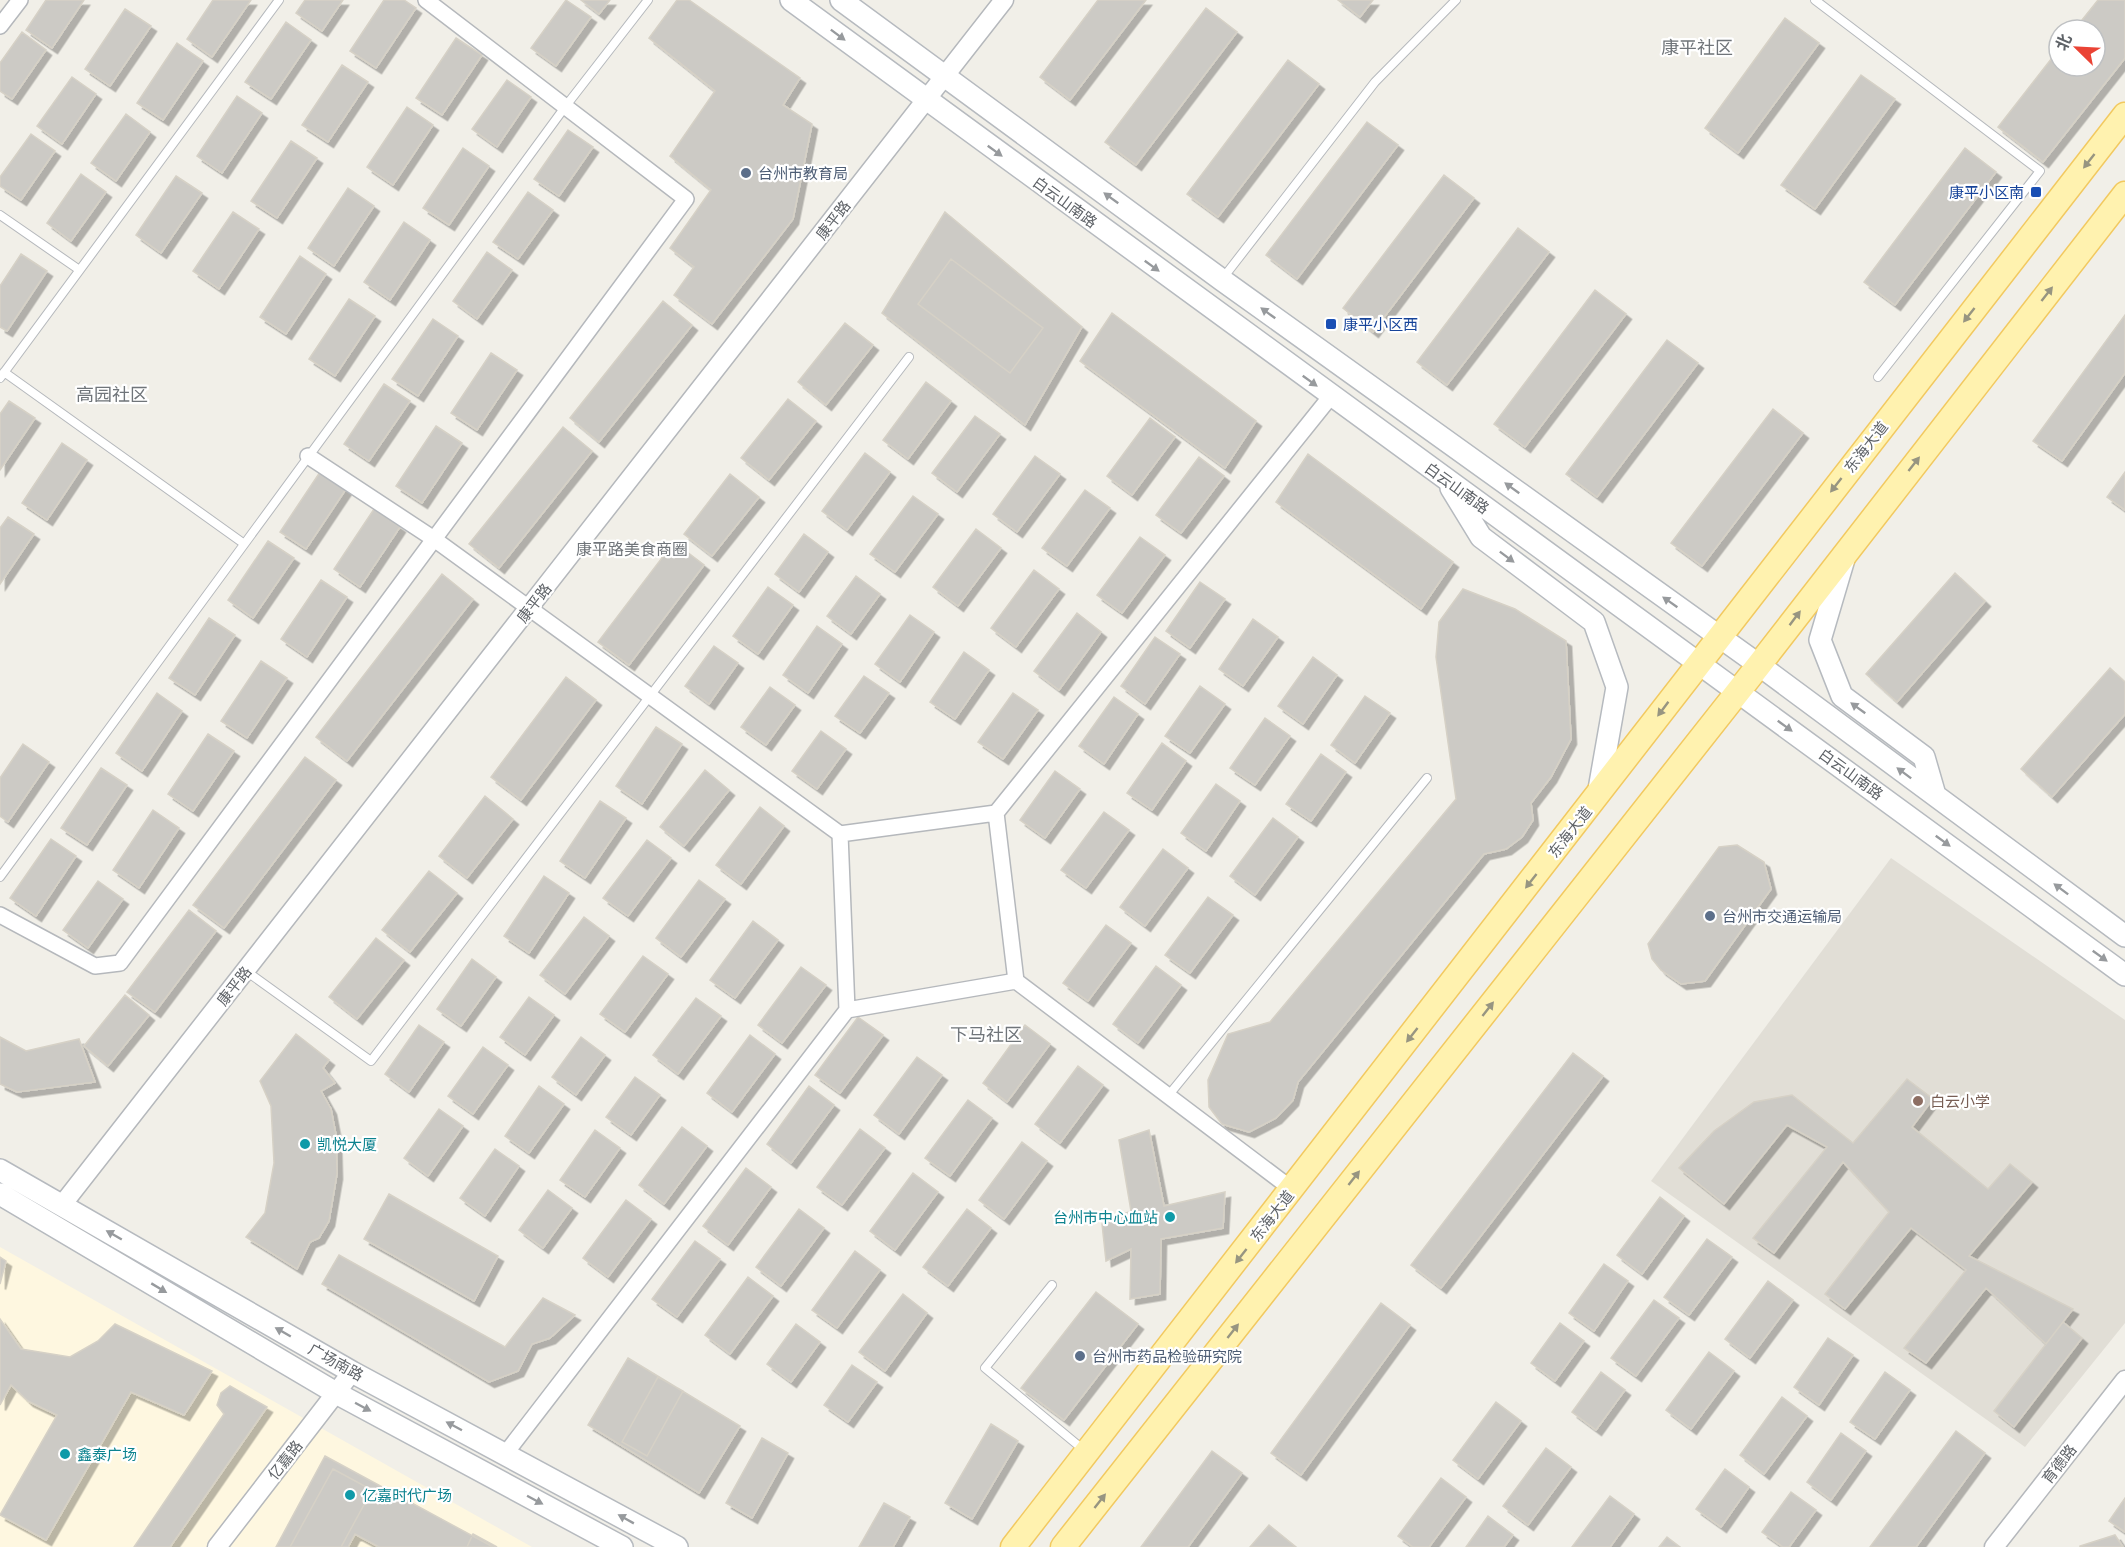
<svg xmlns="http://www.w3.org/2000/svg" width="2125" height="1547" viewBox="0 0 2125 1547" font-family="'PT Sans','Noto Sans SC',sans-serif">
	<defs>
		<filter id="shadow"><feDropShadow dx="5.5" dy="5.5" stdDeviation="0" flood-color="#0004"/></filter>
	</defs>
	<rect width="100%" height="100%" fill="#f1efe8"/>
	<!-- commercial -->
	<path fill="#fef7e0" d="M0 1247 532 1547H0Z"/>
	<!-- education -->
	<path fill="#e1ded6" d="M1891 858 2125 1020V1323L2025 1447 1651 1181Z"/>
	<!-- building -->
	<path fill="#cccac5" stroke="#d6d1c6" stroke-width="1.5" filter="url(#shadow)" d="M46 0H84L52 48 26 30Z
		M213 0H251L212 57 187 39Z
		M305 0H343L322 31 296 13Z
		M384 0H404L416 8 376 68 350 51Z
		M566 0 591 17 556 66 531 48Z
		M581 0H610L599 14Z
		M677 0H689L800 78 783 105 812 124 793 219 712 324 674 295 694 267 670 248 711 190 670 156 715 91 649 38Z
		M1098 0H1146L1070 100 1040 77Z
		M1338 0H1373L1360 17Z
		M2098 0H2125V58L2043 162 1998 127 2059 49V66H2095V30H2074Z
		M1206 8 1237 32 1136 165 1105 142Z
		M125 9 151 26 110 86 85 69Z
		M1785 18 1819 43 1738 153 1705 128Z
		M286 22 311 40 271 99 245 82Z
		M22 32 46 50 12 99 0 91V63Z
		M456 38 482 55 442 115 416 98Z
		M177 43 203 61 163 120 137 103Z
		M1288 60 1319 84 1218 217 1187 194Z
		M342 65 368 82 328 142 302 125Z
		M1861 75 1895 99 1815 209 1781 185Z
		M72 77 96 94 62 144 37 126Z
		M507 80 531 97 497 147 472 129Z
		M237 96 262 113 222 173 197 156Z
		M407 107 433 125 393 185 367 167Z
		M126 114 150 132 116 181 91 163Z
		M1367 122 1398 145 1297 279 1266 255Z
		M568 130 593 147 559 196 534 179Z
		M31 134 55 151 21 200 0 186V177Z
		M291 141 317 158 277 218 251 201Z
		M463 148 489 166 449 225 423 208Z
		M1965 148 1996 172 1895 305 1864 282Z
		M81 174 106 192 71 241 47 223Z
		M1444 175 1474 198 1373 332 1343 308Z
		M176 176 202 193 161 253 136 235Z
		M348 188 374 206 334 266 308 248Z
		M528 192 553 210 518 259 493 242Z
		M233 212 259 229 219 289 193 271Z
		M945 212 1082 327 1025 425 882 313Z
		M404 222 430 240 390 300 364 282Z
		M1518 228 1549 252 1447 385 1417 362Z
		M487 252 512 270 477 319 453 301Z
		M21 254 47 271 7 331 0 327V286Z
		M300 256 326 274 286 334 260 317Z
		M951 259 1043 328 1010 373 918 304Z
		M1595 290 1626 314 1525 447 1494 424Z
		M349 299 375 316 335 376 309 359Z
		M663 301 692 325 599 442 570 418Z
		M1112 313 1256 421 1225 468 1080 361Z
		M2125 315V373L2062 461 2033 441Z
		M433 319 458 336 418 396 392 379Z
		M845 323 873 345 826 405 798 382Z
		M1667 340 1698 363 1597 497 1566 474Z
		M491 353 517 370 477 430 451 413Z
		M926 382 951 401 908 459 883 440Z
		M384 384 410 401 369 461 344 444Z
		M788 399 816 421 769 480 741 458Z
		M9 401 35 418 0 470V414Z
		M1773 409 1803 433 1702 566 1671 543Z
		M975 416 1000 434 957 492 932 473Z
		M1150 418 1175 437 1132 495 1107 476Z
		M436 426 462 443 422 503 396 486Z
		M563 427 592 451 499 568 469 544Z
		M62 443 87 460 47 520 22 503Z
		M865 453 890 472 847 530 822 511Z
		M1308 454 1453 562 1421 609 1276 502Z
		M1035 456 1060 474 1017 532 993 514Z
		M1199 457 1224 476 1181 533 1156 515Z
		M320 472 346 489 306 549 280 532Z
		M2125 472V510L2107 497Z
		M730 474 759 497 712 556 684 534Z
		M1085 490 1110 508 1067 566 1042 548Z
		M913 496 938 514 895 572 870 554Z
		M374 509 400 527 360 587 334 569Z
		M8 517 34 534 0 584V528Z
		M976 529 1001 548 958 606 933 587Z
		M804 534 828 552 799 592 775 574Z
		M1140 537 1165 555 1122 613 1097 595Z
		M268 541 294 558 253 618 228 600Z
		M674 542 704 565 629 665 598 642Z
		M1034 570 1059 589 1016 647 991 628Z
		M1955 573 1985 601 1897 702 1866 674Z
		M442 574 473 599 347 761 316 737Z
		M856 576 880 594 851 634 827 616Z
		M321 580 347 597 307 657 281 639Z
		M1200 582 1225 599 1190 648 1166 631Z
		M768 587 793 605 758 654 733 636Z
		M1463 589 1515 609 1566 641 1571 739 1551 777 1531 803 1533 820 1522 837 1506 849 1484 854 1298 1082 1293 1100 1276 1118 1249 1132 1222 1124 1209 1107 1208 1080 1228 1034 1270 1022 1456 799 1436 657 1439 622Z
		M1077 613 1101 632 1059 690 1034 671Z
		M910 615 934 632 900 682 875 664Z
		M209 618 235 635 195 695 169 678Z
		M1253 619 1278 637 1243 686 1219 669Z
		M817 626 842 644 808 693 783 675Z
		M1155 637 1180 654 1145 704 1121 686Z
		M714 646 738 663 709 704 685 686Z
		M964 652 989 670 955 719 930 702Z
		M1313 657 1337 675 1303 724 1278 706Z
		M261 661 287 678 247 738 221 721Z
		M2110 668 2125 682V714L2052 797 2021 769Z
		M864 676 889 693 860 733 835 716Z
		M566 677 596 700 521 800 491 777Z
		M1200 686 1225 704 1190 753 1165 736Z
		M770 687 795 705 766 745 741 727Z
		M157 693 182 711 142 771 116 753Z
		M1013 693 1038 710 1003 759 978 742Z
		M1365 696 1390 713 1355 763 1331 745Z
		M1114 697 1138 714 1104 764 1079 746Z
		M1265 718 1290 736 1255 785 1230 768Z
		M656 727 682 744 642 804 616 786Z
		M821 731 846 749 817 789 792 771Z
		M208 734 234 751 193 811 168 794Z
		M1162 743 1186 761 1152 810 1127 793Z
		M23 744 49 762 8 822 0 816V778Z
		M1321 754 1346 772 1311 821 1286 804Z
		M305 757 336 780 224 928 193 905Z
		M101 768 127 785 87 845 61 828Z
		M705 770 729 790 684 846 660 827Z
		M1055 771 1080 789 1045 838 1020 820Z
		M1216 784 1240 801 1206 851 1181 833Z
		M485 796 513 819 467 878 439 856Z
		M600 801 626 818 585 878 560 861Z
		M760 807 784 826 741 884 716 865Z
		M153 810 179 828 139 888 113 870Z
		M1104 812 1129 830 1086 888 1061 870Z
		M1273 818 1298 837 1255 895 1230 876Z
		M51 839 76 856 36 916 10 898Z
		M647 840 671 858 628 916 603 898Z
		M1737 845 1764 862 1771 889 1705 981 1681 984 1661 970 1652 959 1648 944 1719 847Z
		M1163 849 1188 868 1145 926 1120 907Z
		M429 871 457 893 410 952 382 930Z
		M544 876 569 893 529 953 504 936Z
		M699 880 725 899 681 957 656 938Z
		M98 881 123 899 88 948 63 930Z
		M1208 897 1233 915 1190 973 1165 955Z
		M189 910 216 931 155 1012 127 992Z
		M584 917 609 936 565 994 540 975Z
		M753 921 778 940 735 998 710 980Z
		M1106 925 1131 943 1088 1001 1063 983Z
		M376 938 404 960 357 1019 329 997Z
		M643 956 668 974 625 1032 600 1014Z
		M472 959 496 977 461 1026 437 1009Z
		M1156 966 1181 985 1138 1043 1113 1024Z
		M801 967 826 985 782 1043 758 1025Z
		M125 995 149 1015 108 1066 84 1046Z
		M529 997 554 1015 525 1055 500 1037Z
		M696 998 721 1016 678 1074 653 1055Z
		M858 1017 883 1035 840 1093 815 1075Z
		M419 1025 444 1042 409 1092 385 1074Z
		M1025 1025 1050 1044 1007 1102 983 1083Z
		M296 1034 329 1060 323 1068 335 1083 321 1091 331 1109 336 1135 337 1174 329 1221 319 1238 310 1242 297 1269 246 1237 265 1213 274 1163 271 1106 260 1081Z
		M750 1035 775 1054 732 1112 707 1093Z
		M0 1037 26 1051 79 1039 95 1082 17 1092 0 1084Z
		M581 1037 605 1055 576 1095 552 1077Z
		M483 1047 508 1065 473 1114 448 1096Z
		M1573 1053 1603 1076 1441 1288 1411 1265Z
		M917 1057 942 1075 899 1134 874 1115Z
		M1078 1066 1103 1085 1060 1143 1035 1124Z
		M635 1077 660 1095 631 1135 606 1117Z
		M1907 1079 1933 1099 1912 1127 1988 1189 2010 1164 2032 1182 1969 1256 2073 1309 2046 1344 1986 1288 1926 1363 1904 1348 1966 1270 1911 1228 1845 1309 1825 1294 1889 1212 1843 1162 1774 1253 1753 1238 1827 1147 1787 1125 1724 1204 1679 1168 1714 1131 1754 1102 1792 1095 1853 1143Z
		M539 1086 564 1104 529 1153 505 1136Z
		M809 1086 834 1105 791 1163 767 1144Z
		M968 1100 992 1118 950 1176 925 1158Z
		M439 1109 463 1126 428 1176 404 1158Z
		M682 1127 707 1146 664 1204 639 1185Z
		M860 1129 885 1148 842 1205 817 1187Z
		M595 1130 620 1148 585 1197 560 1180Z
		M1149 1130 1164 1206 1225 1192 1223 1228 1161 1239 1160 1294 1130 1299 1131 1249 1106 1261 1102 1224 1131 1211 1119 1140Z
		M1022 1142 1047 1161 1004 1219 979 1200Z
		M495 1149 519 1166 485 1216 460 1198Z
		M746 1168 771 1187 728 1245 703 1226Z
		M913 1173 938 1192 895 1250 870 1231Z
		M548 1190 572 1208 543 1248 519 1230Z
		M389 1194 498 1256 474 1301 364 1239Z
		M1660 1197 1684 1216 1642 1274 1617 1255Z
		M626 1200 651 1219 608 1277 583 1258Z
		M799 1209 824 1228 781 1286 756 1267Z
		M967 1209 991 1228 948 1286 923 1267Z
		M1707 1239 1732 1257 1689 1315 1664 1297Z
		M695 1241 720 1259 677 1317 652 1299Z
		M855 1251 880 1270 837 1328 812 1310Z
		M339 1255 505 1347 543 1298 575 1315 550 1338 532 1344 518 1371 489 1382 322 1284Z
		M0 1257 6 1261 0 1284Z
		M1604 1264 1628 1281 1594 1331 1569 1313Z
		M748 1277 773 1296 730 1354 705 1335Z
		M1768 1281 1793 1300 1750 1358 1725 1339Z
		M1096 1292 1138 1324 1064 1420 1021 1388Z
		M903 1294 927 1313 885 1371 859 1352Z
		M1654 1300 1679 1318 1636 1376 1611 1358Z
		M1381 1303 1410 1325 1301 1475 1271 1453Z
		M0 1319 21 1349 70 1357 98 1341 115 1324 212 1371 184 1415 131 1392 46 1540 0 1515 57 1415 28 1401 11 1385 0 1405Z
		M2063 1322 2082 1338 2014 1427 1994 1411Z
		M1560 1323 1584 1341 1555 1381 1531 1363Z
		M796 1324 820 1342 791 1382 767 1364Z
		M1828 1338 1853 1355 1819 1405 1794 1387Z
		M1709 1352 1734 1371 1691 1429 1666 1410Z
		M628 1358 740 1426 699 1493 588 1425Z
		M852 1365 877 1382 848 1422 824 1405Z
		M1601 1372 1625 1390 1596 1430 1572 1412Z
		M1885 1372 1910 1390 1875 1439 1850 1422Z
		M658 1377 683 1391 647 1456 622 1442Z
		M230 1386 267 1407 170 1547H134L224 1414 217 1405 221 1393Z
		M1782 1397 1807 1416 1764 1474 1740 1455Z
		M1496 1402 1521 1421 1478 1479 1453 1460Z
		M991 1424 1018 1441 972 1519 945 1503Z
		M1956 1431 1985 1453 1916 1547H1870Z
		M1841 1433 1866 1451 1831 1500 1807 1482Z
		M762 1438 788 1453 752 1518 726 1503Z
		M1546 1448 1571 1467 1528 1525 1503 1506Z
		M1212 1451 1242 1473 1188 1547H1141Z
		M325 1456 493 1547H379L355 1534 348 1547H276Z
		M333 1469 372 1490 341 1547H290Z
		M1725 1469 1749 1487 1721 1527 1696 1509Z
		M1441 1478 1466 1497 1429 1547H1413L1398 1536Z
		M1791 1492 1816 1510 1789 1547H1783L1762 1532Z
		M1610 1496 1634 1514 1610 1547H1572Z
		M2125 1498V1532L2109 1521Z
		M884 1503 910 1517 893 1547H859Z
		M1488 1516 1513 1535 1504 1547H1466Z
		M1269 1525 1296 1547H1250Z
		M473 1534 497 1547H467Z
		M2115 1535 2123 1547H2080V1546Z
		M1667 1537 1680 1547H1659Z"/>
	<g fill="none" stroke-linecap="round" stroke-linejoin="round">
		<defs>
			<path id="service" d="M1815 0 2040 171 1878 377
				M0 215 78 269
				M1223 278 1375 82 1456 0
				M4 372 243 543
				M0 378 279 0
				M0 877 565 107 648 0
				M246 971 371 1061 909 357
				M1168 1096 1427 778
				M1052 1285 985 1368 1085 1451"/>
			<path id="minor" d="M0 26 20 0
				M308 456 434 539 840 834 996 813 1016 981 847 1010 840 834
				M996 813 1331 396
				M0 915 95 966 120 963 686 199 426 0
				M1016 981 1293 1190
				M506 1453 847 1010"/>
			<path id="tertiary" d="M62 1205 1004 0
				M217 1547 352 1372
				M1994 1547 2125 1380"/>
			<path id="secondary" d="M791 0 2125 975
				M841 0 1222 280 1759 665 2125 936
				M1451 488 1481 537 1594 622 1617 687 1598 795
				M1844 559 1820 640 1842 696 1924 757 1935 795
				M0 1170 352 1372 677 1547
				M0 1194 336 1393 622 1547"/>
			<path id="primary" d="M1013 1547C1385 1071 1753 591 2125 115
				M1063 1547 1759 665 2125 194"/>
		</defs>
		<!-- service casing -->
		<use href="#service" stroke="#b5b8bc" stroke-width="10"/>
		<!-- minor casing -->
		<use href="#minor" stroke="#b5b8bc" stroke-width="18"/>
		<!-- tertiary casing -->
		<use href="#tertiary" stroke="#b5b8bc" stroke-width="21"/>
		<!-- secondary casing -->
		<use href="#secondary" stroke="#b6babf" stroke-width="24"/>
		<!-- primary casing -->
		<use href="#primary" stroke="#f2c960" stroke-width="27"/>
		<!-- service -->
		<use href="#service" stroke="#fff" stroke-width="8"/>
		<!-- minor -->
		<use href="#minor" stroke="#fff" stroke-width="15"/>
		<!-- tertiary -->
		<use href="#tertiary" stroke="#fff" stroke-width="18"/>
		<!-- secondary -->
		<use href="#secondary" stroke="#fff" stroke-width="21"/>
		<!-- primary -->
		<use href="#primary" stroke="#fff2af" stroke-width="24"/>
	</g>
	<!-- one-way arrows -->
	<defs><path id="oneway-solid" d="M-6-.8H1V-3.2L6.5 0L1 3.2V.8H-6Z" transform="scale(1.5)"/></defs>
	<g fill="#979a9d">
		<use href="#oneway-solid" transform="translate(838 35) rotate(37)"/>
		<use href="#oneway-solid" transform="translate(995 151) rotate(36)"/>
		<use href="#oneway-solid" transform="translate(1111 198) rotate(-144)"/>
		<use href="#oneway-solid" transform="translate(1152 266) rotate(36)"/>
		<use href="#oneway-solid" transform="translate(1268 313) rotate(-144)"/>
		<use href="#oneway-solid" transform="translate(1310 381) rotate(36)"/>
		<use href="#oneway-solid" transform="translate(1512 488) rotate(-144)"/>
		<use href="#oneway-solid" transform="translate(1507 557) rotate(37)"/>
		<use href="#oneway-solid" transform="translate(1670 602) rotate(-145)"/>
		<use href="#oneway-solid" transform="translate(1858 708) rotate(-144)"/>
		<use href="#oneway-solid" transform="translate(1785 726) rotate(36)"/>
		<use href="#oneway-solid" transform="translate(1904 773) rotate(-143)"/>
		<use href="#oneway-solid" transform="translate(1943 841) rotate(36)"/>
		<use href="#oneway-solid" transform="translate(2061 889) rotate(-143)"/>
		<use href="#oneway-solid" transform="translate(2100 956) rotate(36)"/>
		<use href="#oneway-solid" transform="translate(114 1235) rotate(-150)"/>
		<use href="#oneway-solid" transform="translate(159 1288) rotate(31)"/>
		<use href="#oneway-solid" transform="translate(283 1332) rotate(-150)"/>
		<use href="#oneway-solid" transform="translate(363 1407) rotate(28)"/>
		<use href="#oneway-solid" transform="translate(454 1426) rotate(-152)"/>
		<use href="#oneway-solid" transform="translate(535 1500) rotate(28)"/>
		<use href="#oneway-solid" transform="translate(626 1519) rotate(-151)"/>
	</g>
	<g fill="#979581">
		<use href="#oneway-solid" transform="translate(2089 161) rotate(128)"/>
		<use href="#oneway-solid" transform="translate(2047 294) rotate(-52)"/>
		<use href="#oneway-solid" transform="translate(1969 315) rotate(128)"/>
		<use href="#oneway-solid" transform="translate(1914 464) rotate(-52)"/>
		<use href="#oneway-solid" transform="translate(1836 485) rotate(128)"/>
		<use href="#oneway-solid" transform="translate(1795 618) rotate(-53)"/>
		<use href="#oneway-solid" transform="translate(1663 709) rotate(127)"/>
		<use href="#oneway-solid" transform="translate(1531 881) rotate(128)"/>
		<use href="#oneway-solid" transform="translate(1488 1009) rotate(-52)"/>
		<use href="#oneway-solid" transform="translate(1412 1035) rotate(128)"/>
		<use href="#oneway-solid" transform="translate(1354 1178) rotate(-52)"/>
		<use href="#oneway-solid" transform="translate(1241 1256) rotate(128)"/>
		<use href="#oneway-solid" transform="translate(1233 1331) rotate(-52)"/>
		<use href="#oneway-solid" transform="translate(1100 1501) rotate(-52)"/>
	</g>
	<!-- markers -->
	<g fill="#5c6f8a" stroke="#fff" stroke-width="2">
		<circle cx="746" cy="173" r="6"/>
		<circle cx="1710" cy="916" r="6"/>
		<circle cx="1080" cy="1356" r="6"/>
	</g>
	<g fill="#1a4fb4" stroke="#fff" stroke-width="2">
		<rect x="2030" y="186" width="12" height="12" rx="3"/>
		<rect x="1325" y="318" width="12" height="12" rx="3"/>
	</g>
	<circle fill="#8d6e63" stroke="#fff" stroke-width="2" cx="1918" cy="1101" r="6"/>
	<g fill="#0f9aa8" stroke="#fff" stroke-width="2">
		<circle cx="305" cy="1144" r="6"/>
		<circle cx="1170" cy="1217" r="6"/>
		<circle cx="65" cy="1454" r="6"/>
		<circle cx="350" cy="1495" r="6"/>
	</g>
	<g text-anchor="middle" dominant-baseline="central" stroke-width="4.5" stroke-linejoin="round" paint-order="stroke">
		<!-- service labels -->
		<g font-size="15" fill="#4e5e75" stroke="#fff" text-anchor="start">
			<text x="758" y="173">台州市教育局</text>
			<text x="1722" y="916">台州市交通运输局</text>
			<text x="1092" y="1356">台州市药品检验研究院</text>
		</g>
		<!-- transit labels -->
		<g font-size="15" fill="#164399" stroke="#fff" text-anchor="end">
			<text x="2024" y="192">康平小区南</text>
			<text x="1343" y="324" text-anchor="start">康平小区西</text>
		</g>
		<!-- street labels -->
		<g font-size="15" fill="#5f6368" stroke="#fff">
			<text transform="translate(1065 202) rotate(36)">白云山南路</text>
			<text transform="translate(833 220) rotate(-52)">康平路</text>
			<text transform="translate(1866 447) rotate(-52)">东海大道</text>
			<text transform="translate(1457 488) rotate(36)">白云山南路</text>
			<text transform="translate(534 603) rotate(-52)">康平路</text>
			<text transform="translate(1851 774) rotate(36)">白云山南路</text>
			<text transform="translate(1570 832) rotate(-52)">东海大道</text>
			<text transform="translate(234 986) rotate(-52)">康平路</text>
			<text transform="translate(1272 1216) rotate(-52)">东海大道</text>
			<text transform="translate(336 1362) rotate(29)">广场南路</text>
			<text transform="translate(285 1460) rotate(-52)">亿嘉路</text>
			<text transform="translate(2059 1464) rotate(-52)">育德路</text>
		</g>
		<!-- education labels -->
		<g font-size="15" fill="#785e54" stroke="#fff" text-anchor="start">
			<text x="1930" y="1101">白云小学</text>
		</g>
		<!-- culture labels -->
		<g font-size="15" fill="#0d838f" stroke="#fff" text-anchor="start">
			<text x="317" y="1144">凯悦大厦</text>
			<text x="1158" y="1217" text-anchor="end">台州市中心血站</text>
			<text x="77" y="1454">鑫泰广场</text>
			<text x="362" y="1495">亿嘉时代广场</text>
		</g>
		<!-- neighbourhood labels -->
		<g font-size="16" fill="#70757a" stroke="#fff">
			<text x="632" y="549">康平路美食商圈</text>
		</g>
		<!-- quarter labels -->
		<g font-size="18" fill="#70757a" stroke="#fff">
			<text x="1697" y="47">康平社区</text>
			<text x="112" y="394">高园社区</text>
			<text x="986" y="1034">下马社区</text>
		</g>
	</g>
	<!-- north arrow -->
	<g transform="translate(2077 48) rotate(294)"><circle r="28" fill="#ffffff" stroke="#bfc1c3" stroke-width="1.5"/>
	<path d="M0-4.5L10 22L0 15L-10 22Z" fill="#ea4335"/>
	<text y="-9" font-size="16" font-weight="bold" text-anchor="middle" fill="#5f6368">北</text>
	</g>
</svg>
